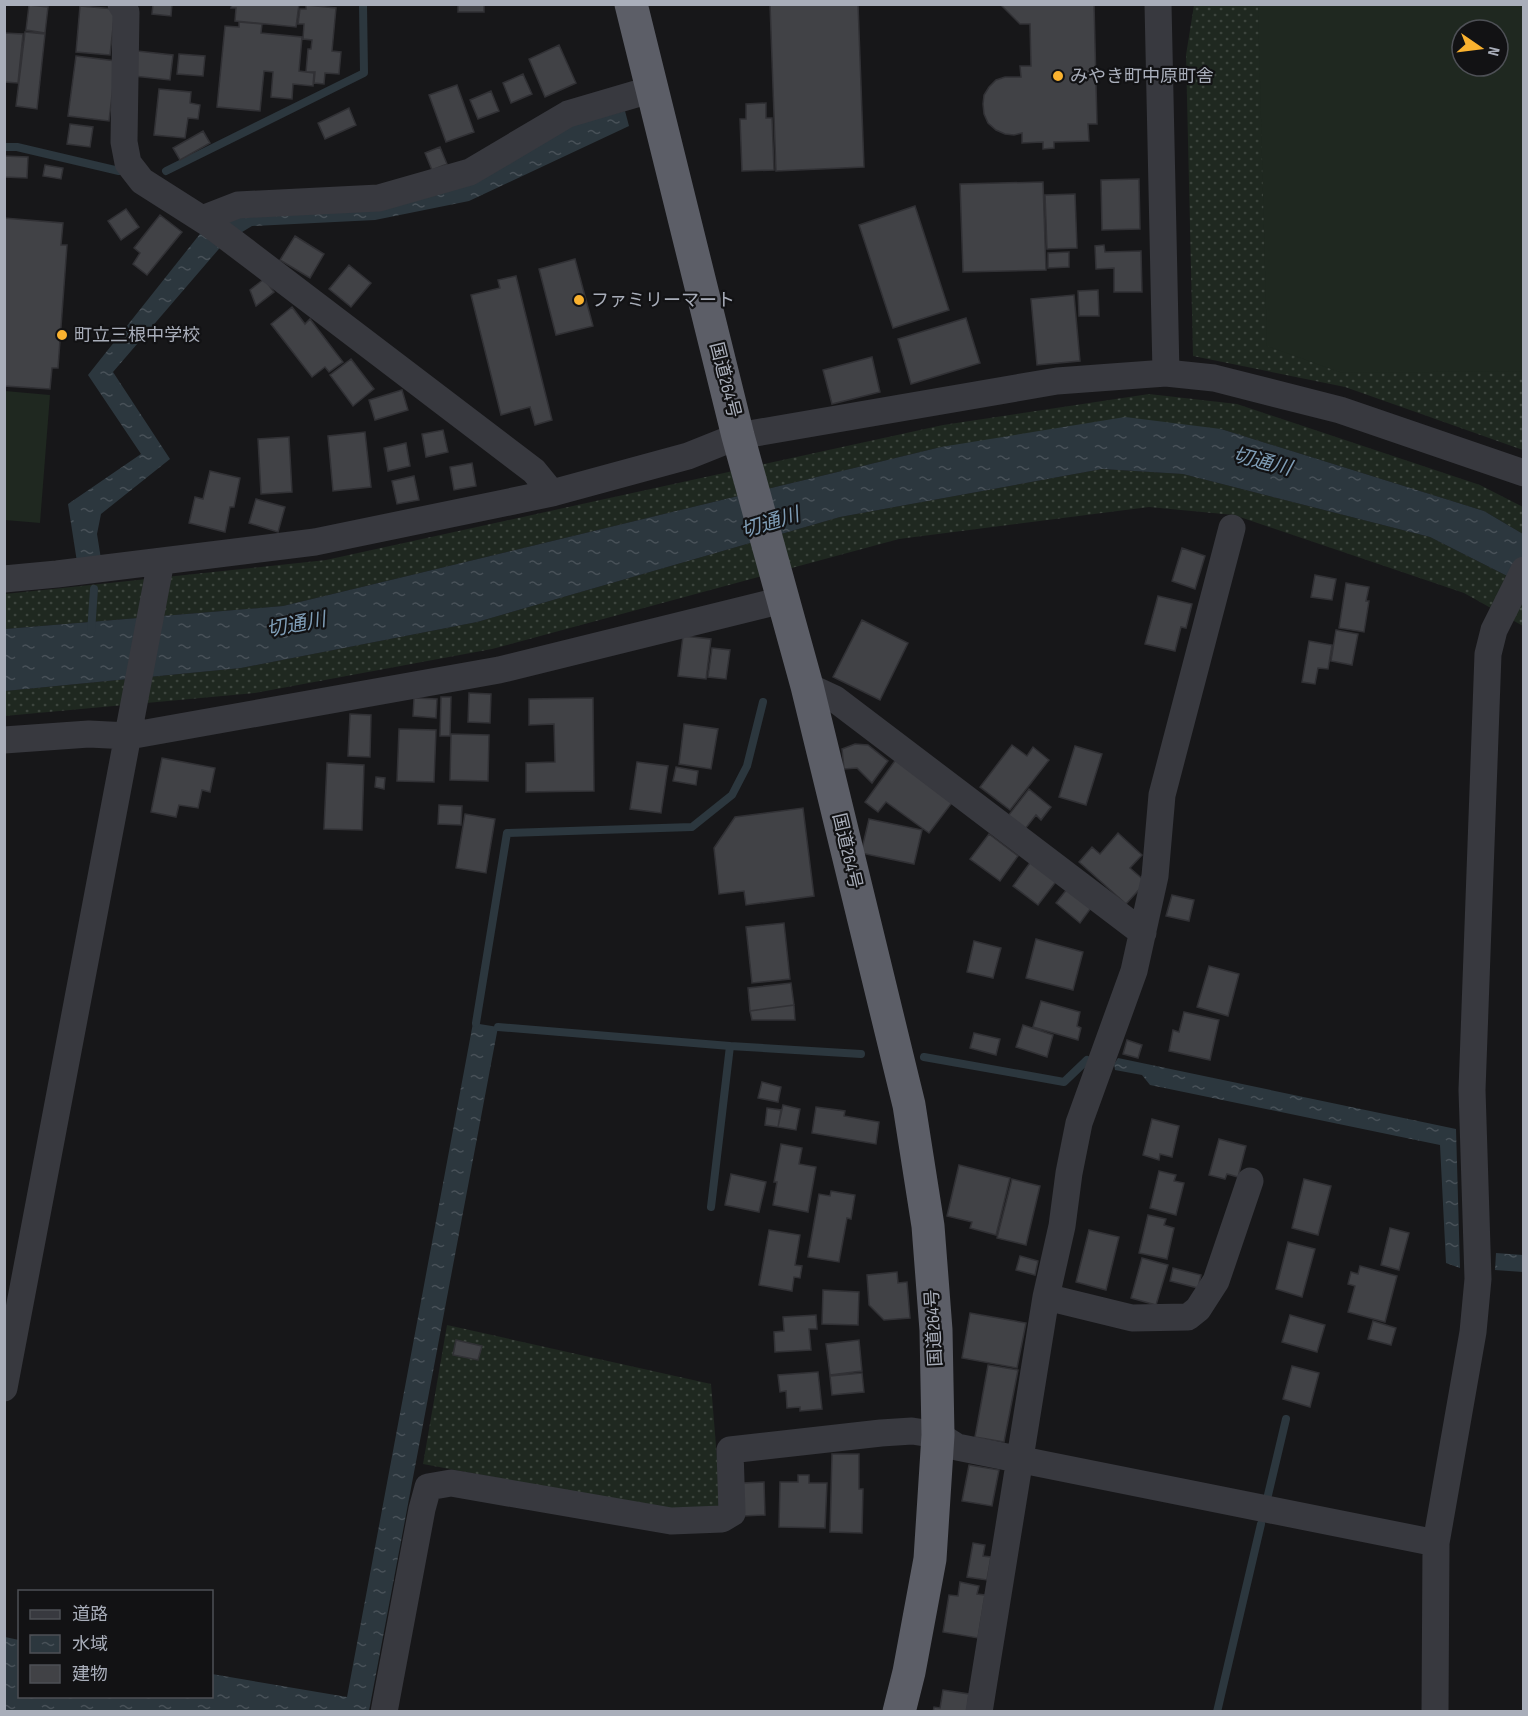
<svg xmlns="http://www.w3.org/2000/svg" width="1528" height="1716" viewBox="0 0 1528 1716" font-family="'Sofia Sans Condensed','Noto Sans JP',sans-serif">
	<defs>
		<pattern id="grass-dots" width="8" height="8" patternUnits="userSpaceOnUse" patternTransform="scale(1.5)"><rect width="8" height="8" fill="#1f2820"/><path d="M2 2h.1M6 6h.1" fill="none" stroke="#3d453e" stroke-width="1.8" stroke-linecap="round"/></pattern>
		<pattern id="water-ripples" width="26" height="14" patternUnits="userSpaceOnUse" patternTransform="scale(1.5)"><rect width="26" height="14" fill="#2c373e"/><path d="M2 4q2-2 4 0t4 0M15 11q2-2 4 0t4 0" fill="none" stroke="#485158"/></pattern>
	</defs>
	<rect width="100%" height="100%" fill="#171719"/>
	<!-- grass -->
	<path fill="url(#grass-dots)" fill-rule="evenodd" d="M1194 5H1523V450L1345 387 1193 356 1186 55ZM1462 30H1498V66H1462Z
		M1149 394 1237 404 1480 485 1523 507V534L1484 511 1221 429 941 447 283 606 5 629V594L326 560 943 425Z
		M1102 469 1183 474 1430 537 1523 584V626L1464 593 1234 515 1149 507 899 539 492 649 255 693 5 716V691L241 668 477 622 840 517Z
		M447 1325 711 1384 721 1508 663 1509 423 1464Z"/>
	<!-- pitch -->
	<path fill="#1f2820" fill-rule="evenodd" d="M1258 5H1523V371L1342 373 1267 346ZM1462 30H1498V66H1462Z
		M5 391 50 395 40 523 5 520Z"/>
	<!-- water -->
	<path fill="url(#water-ripples)" d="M625 111 629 126 469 201 375 220 252 226 224 243 113 372 170 459 101 514 97 534 101 559 77 562 68 504 141 454 88 375 211 220 380 205 558 129Z
		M1125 417 1221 429 1484 511 1523 534V584L1430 537 1183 474 1102 469 840 517 477 622 241 668 5 691V629L283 606 941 447Z
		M473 1023 498 1027 369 1711H5V1637L19 1640 20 1696H212V1674L347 1697Z
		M1118 1058 1456 1129 1460 1268 1446 1263 1440 1145 1150 1085 1142 1075 1115 1070 1114 1064Z
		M1496 1253 1523 1255V1272L1495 1270Z"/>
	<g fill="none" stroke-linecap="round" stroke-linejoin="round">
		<!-- stream -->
		<path stroke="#2c373e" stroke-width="8" d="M4 147H17L119 171
			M166 171 364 73 363 4
			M91 632 94 589
			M476 1023 507 833 692 827 732 795 747 766 763 702
			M498 1027 730 1046 861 1054
			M924 1057 1064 1082 1087 1060
			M711 1207 730 1046
			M1268 1495 1286 1419
			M1217 1712 1261 1524"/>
	</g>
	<!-- building -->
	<path fill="#414246" stroke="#313135" stroke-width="1.5" d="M153 4H172L171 16 152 14Z
		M232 4H299L296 27 235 21 236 8H231Z
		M458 4H484V12H458Z
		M770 4H858L864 167 776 171Z
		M1000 4H1094L1097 124H1088L1089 141 1054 142V148L1043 149V142L1022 143V133L1014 135 1005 134 996 130 988 123 984 114 983 104 984 95 989 87 996 80 1005 77H1021L1020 66H1031L1030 24H1020Z
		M29 5 48 7 45 33 26 30Z
		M306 5 336 8 332 51 341 52 339 74 325 73 324 84 314 83 315 72H306L308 49H311L312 40 303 39 304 24H298L300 9H306Z
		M80 6 115 9 110 55 76 52Z
		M239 22 262 24 261 33 302 37 299 71 314 73 313 86 293 84 292 99 271 97 273 72 264 71 260 111 217 107 225 26 239 27Z
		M25 32 45 34 37 109 16 106Z
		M4 33 23 34 18 83 4 82Z
		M559 45 576 83 545 97 529 59Z
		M137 51 173 55 170 80 134 76Z
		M179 54 205 56 203 76 177 74Z
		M76 56 116 61 109 121 68 116Z
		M523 74 532 94 511 103 503 83Z
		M457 85 474 132 446 142 429 95Z
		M159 89 191 92 190 103 200 105 198 119 188 118 185 138 154 135Z
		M491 91 499 111 478 119 470 100Z
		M766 103V118H772L774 170 742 171 740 119H746V104Z
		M349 108 356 125 325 139 318 123Z
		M70 124 93 127 90 147 67 144Z
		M203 131 210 143 180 160 173 148Z
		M440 147 447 164 432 170 425 153Z
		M4 156 28 157 27 178 4 177Z
		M45 165 63 168 61 179 43 176Z
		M1139 179 1140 229 1102 230 1101 180Z
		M1043 182 1046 270 963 272 960 184Z
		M1075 194 1077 248 1047 249 1045 195Z
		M915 206 949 310 893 328 859 225Z
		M126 209 139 227 121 240 108 221Z
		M160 215 182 232 147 275 133 264 140 253 134 248Z
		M4 218 63 223 61 245H67L58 368H52L50 389 4 386Z
		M295 236 324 254 310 278 280 260Z
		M1104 245 1105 252 1141 251 1142 292H1114V268L1096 269 1095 246Z
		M1069 252V267L1048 268V253Z
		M575 259 593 326 556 335 539 269Z
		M349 265 371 283 351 307 329 289Z
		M516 276 552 420 535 425 530 407 501 415 471 295 500 288 498 280Z
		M264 279 274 292 256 306 250 290Z
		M1098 290 1099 316H1079L1078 291Z
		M1074 295 1080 361 1037 365 1031 299Z
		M292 307 305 324 310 319 343 362 329 372 325 367 312 377 271 324Z
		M966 318 980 363 911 384 898 339Z
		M872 357 880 392 832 404 823 370Z
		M351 359 374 389 353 406 330 375Z
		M402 390 408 410 375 420 369 400Z
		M443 430 448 452 426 457 422 434Z
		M365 432 371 487 333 491 328 436Z
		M289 437 292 492 261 494 258 439Z
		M406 443 410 466 388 471 384 448Z
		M472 463 476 486 454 490 450 467Z
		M210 471 240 478 234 507H230L225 532 189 523 195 497 203 499Z
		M414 476 419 500 397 504 392 481Z
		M256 499 285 507 278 532 249 523Z
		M1182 548 1205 556 1195 589 1172 581Z
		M1315 575 1336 579 1332 600 1311 597Z
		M1346 583 1369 587 1366 601H1369L1364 632 1339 628Z
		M1158 596 1192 604 1186 628 1181 627 1175 651 1145 644Z
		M862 620 908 643 880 700 833 677Z
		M1336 630 1358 634 1352 665 1331 661Z
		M683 636 711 639 706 679 678 676Z
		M1309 641 1332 645 1328 669 1318 668 1315 684 1302 682Z
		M712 648 730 650 726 679 708 677Z
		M469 693 491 694 490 723 468 722Z
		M441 697H451L450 736H440Z
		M414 698 437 699 436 718 413 716Z
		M593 698 594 791 526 792V763L555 762 554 724 529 725V699Z
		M350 714 371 715 370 757 348 756Z
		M684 724 718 729 711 769 679 764Z
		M399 729 436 730 434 782 397 781Z
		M451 734 489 735 488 781 450 780Z
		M855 744 868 745 888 761 872 783 857 768 844 769 842 749Z
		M1012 745 1027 756 1033 747 1049 760 1010 810 980 787Z
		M1075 746 1102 754 1086 805 1059 797Z
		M162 758 215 768 210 792 202 790 198 808 179 805 176 817 151 812Z
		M897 758 954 800 929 833 886 802 878 812 865 802Z
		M637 762 668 766 661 813 630 809Z
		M327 763 364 765 362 830 324 829Z
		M676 767 698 771 696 785 673 781Z
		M376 777 385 778 384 789 375 787Z
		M1029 789 1051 807 1041 820 1036 815 1025 829 1008 816Z
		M439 805 462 806 461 825 438 824Z
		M803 808 814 896 746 905 744 891 719 894 714 848 735 817Z
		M465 814 495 819 486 873 456 868Z
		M869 819 922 830 914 864 861 853Z
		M1118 833 1142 855 1130 868 1146 882 1126 904 1079 862 1092 847 1100 854Z
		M989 834 1018 856 1000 881 970 859Z
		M1032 860 1058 879 1038 905 1013 886Z
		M1067 889 1091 908 1080 923 1056 903Z
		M1172 895 1194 900 1189 921 1166 916Z
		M784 923 790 979 752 983 746 927Z
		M1036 939 1083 952 1073 990 1026 978Z
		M974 941 1001 948 993 978 967 972Z
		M1209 966 1239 974 1228 1016 1197 1007Z
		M791 983 794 1005 750 1011 748 988Z
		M1041 1001 1080 1012 1077 1026 1081 1028 1078 1040 1033 1027Z
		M794 1005 795 1020H752L750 1011Z
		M1184 1012 1219 1020 1210 1060 1169 1051 1173 1030 1179 1032Z
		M1023 1025 1053 1035 1047 1057 1016 1047Z
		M974 1033 1000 1039 996 1055 970 1048Z
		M1127 1040 1142 1045 1138 1058 1123 1054Z
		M762 1082 781 1087 778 1102 758 1098Z
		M783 1105 800 1109 796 1130 778 1127Z
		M816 1107 845 1111 844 1116 879 1122 876 1144 812 1133Z
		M767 1108 781 1110 778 1127 765 1125Z
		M1152 1119 1179 1126 1172 1157 1160 1154 1159 1160 1143 1155Z
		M1219 1139 1246 1146 1238 1177 1227 1174 1225 1179 1209 1175Z
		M781 1144 802 1148 799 1164 816 1167 808 1212 773 1205 777 1182H774Z
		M959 1165 1010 1178 996 1235 970 1228 972 1222 947 1216Z
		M1159 1171 1176 1175 1174 1181 1184 1183 1176 1215 1150 1208Z
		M731 1174 766 1182 759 1212 725 1205Z
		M1012 1179 1040 1186 1026 1245 997 1238Z
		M1304 1179 1331 1186 1318 1235 1292 1228Z
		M831 1191 855 1195 851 1219 847 1218 839 1262 808 1257 819 1194 830 1196Z
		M1148 1215 1166 1219 1164 1225 1174 1228 1167 1259 1139 1253Z
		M1390 1228 1409 1233 1399 1270 1381 1265Z
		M769 1230 800 1235 795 1265 802 1266 800 1278 794 1277 792 1291 759 1285Z
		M1089 1230 1119 1237 1106 1290 1076 1282Z
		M1288 1242 1315 1249 1302 1297 1276 1289Z
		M1020 1256 1038 1261 1035 1275 1016 1270Z
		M1142 1258 1168 1265 1156 1305 1131 1298Z
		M1360 1266 1397 1276 1385 1322 1348 1312 1355 1286 1348 1284 1351 1272 1358 1274Z
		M1173 1268 1201 1275 1198 1288 1170 1281Z
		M897 1272 898 1283 907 1282 910 1318 884 1320 869 1305 867 1275Z
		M823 1290 859 1292 858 1325 822 1324Z
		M970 1313 1026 1323 1017 1368 962 1358Z
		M816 1315 817 1329H809L811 1350 775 1352 774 1332 784 1331 783 1317Z
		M1290 1315 1325 1325 1317 1352 1282 1342Z
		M1373 1321 1396 1328 1391 1345 1368 1339Z
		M456 1340 482 1346 478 1360 453 1355Z
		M859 1340 862 1371 830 1375 826 1344Z
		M988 1365 1018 1370 1004 1442 975 1437Z
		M1292 1366 1319 1373 1310 1407 1283 1399Z
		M818 1372 822 1409 800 1411V1407L787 1408 786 1391 780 1392 778 1375Z
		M862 1373 864 1392 832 1395 830 1376Z
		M832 1454H859V1489H863L862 1533 830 1532Z
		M969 1465 999 1470 992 1506 962 1501Z
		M798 1475H809V1483H827L825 1528 779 1527 780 1482H798Z
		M764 1482 765 1515 743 1516 742 1483Z
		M973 1543 985 1545 983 1556 991 1557 987 1580 967 1577Z
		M960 1582 979 1586 977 1594 985 1595 978 1638 943 1632 949 1595 958 1596Z
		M943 1690 969 1694 967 1712H933L934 1707 940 1708Z"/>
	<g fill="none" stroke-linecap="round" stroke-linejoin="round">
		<!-- minor -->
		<path stroke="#38393f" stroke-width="27" d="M121 4 126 12 124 142 128 163 142 181 208 223 249 254 534 471 552 493
			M1158 4 1166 373
			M202 219 238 205 379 198 470 172 568 114 653 89
			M4 579 57 574 315 542 552 493 688 456 738 436 1057 381 1166 373 1214 378 1340 410 1524 473
			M807 686 835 699 1143 933
			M4 740 89 734 129 736 499 670 783 600
			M1046 1297 1132 1318 1188 1317 1198 1309 1216 1281 1250 1181
			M4 1388 161 561
			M384 1712 422 1509 428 1487 451 1483 671 1521 722 1519 732 1513 730 1450 881 1433 912 1431 938 1435 957 1447 1436 1543
			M979 1712 1046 1297 1062 1226 1069 1173 1079 1123 1134 971 1155 876 1162 795 1232 528
			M1435 1712 1436 1543 1473 1332 1478 1279 1472 1090 1488 654 1494 630 1524 570"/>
		<!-- trunk -->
		<path stroke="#5c5e67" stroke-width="33" d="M631 4 738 436 807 686 909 1105 928 1226 936 1330 938 1435 930 1559 909 1672 899 1712"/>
	</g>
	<!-- markers -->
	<g fill="#fab22f" stroke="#121214" stroke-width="2">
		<circle cx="1058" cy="76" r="6"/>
		<circle cx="579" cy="300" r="6"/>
		<circle cx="62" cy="335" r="6"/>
	</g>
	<g text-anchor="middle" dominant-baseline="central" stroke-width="4.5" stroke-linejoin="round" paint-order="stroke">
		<!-- poi labels -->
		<g font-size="18" fill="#a9aeba" stroke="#121214" text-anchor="start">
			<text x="1070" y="76">みやき町中原町舎</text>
			<text x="591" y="300">ファミリーマート</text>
			<text x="74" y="335">町立三根中学校</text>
		</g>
		<!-- street labels -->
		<g font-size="18" fill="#a9aeba" stroke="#121214">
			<text transform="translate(725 380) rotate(76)">国道264号</text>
			<text transform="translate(847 851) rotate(77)">国道264号</text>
			<text transform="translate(934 1328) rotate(-93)">国道264号</text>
		</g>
		<!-- water labels -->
		<g font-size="20" font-style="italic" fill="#7f9db6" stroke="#121214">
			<text transform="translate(1262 462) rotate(14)">切通川</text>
			<text transform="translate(770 523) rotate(-17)">切通川</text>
			<text transform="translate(296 625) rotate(-11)">切通川</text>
		</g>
	</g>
	<!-- border -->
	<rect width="1528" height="1716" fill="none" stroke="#a9aeba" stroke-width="12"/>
	<!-- legend -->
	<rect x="18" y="1590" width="195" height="108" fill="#121214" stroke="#4e5056" stroke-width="1.5"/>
	<rect x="30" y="1610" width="30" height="9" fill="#38393f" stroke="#4e5056" stroke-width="1.5"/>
	<text x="72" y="1620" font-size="18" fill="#a9aeba">道路</text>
	<rect x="30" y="1635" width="30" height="18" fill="url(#water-ripples)" stroke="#4e5056" stroke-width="1.5"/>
	<text x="72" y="1650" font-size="18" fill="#a9aeba">水域</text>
	<rect x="30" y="1665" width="30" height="18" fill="#414246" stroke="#4e5056" stroke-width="1.5"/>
	<text x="72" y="1680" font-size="18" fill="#a9aeba">建物</text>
	<!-- north arrow -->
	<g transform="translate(1480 48) rotate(104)"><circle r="28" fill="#121214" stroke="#4e5056" stroke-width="1.5"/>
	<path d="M0-4.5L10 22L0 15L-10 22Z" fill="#fab22f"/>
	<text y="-9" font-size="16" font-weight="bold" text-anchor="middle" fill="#a9aeba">N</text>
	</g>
</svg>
